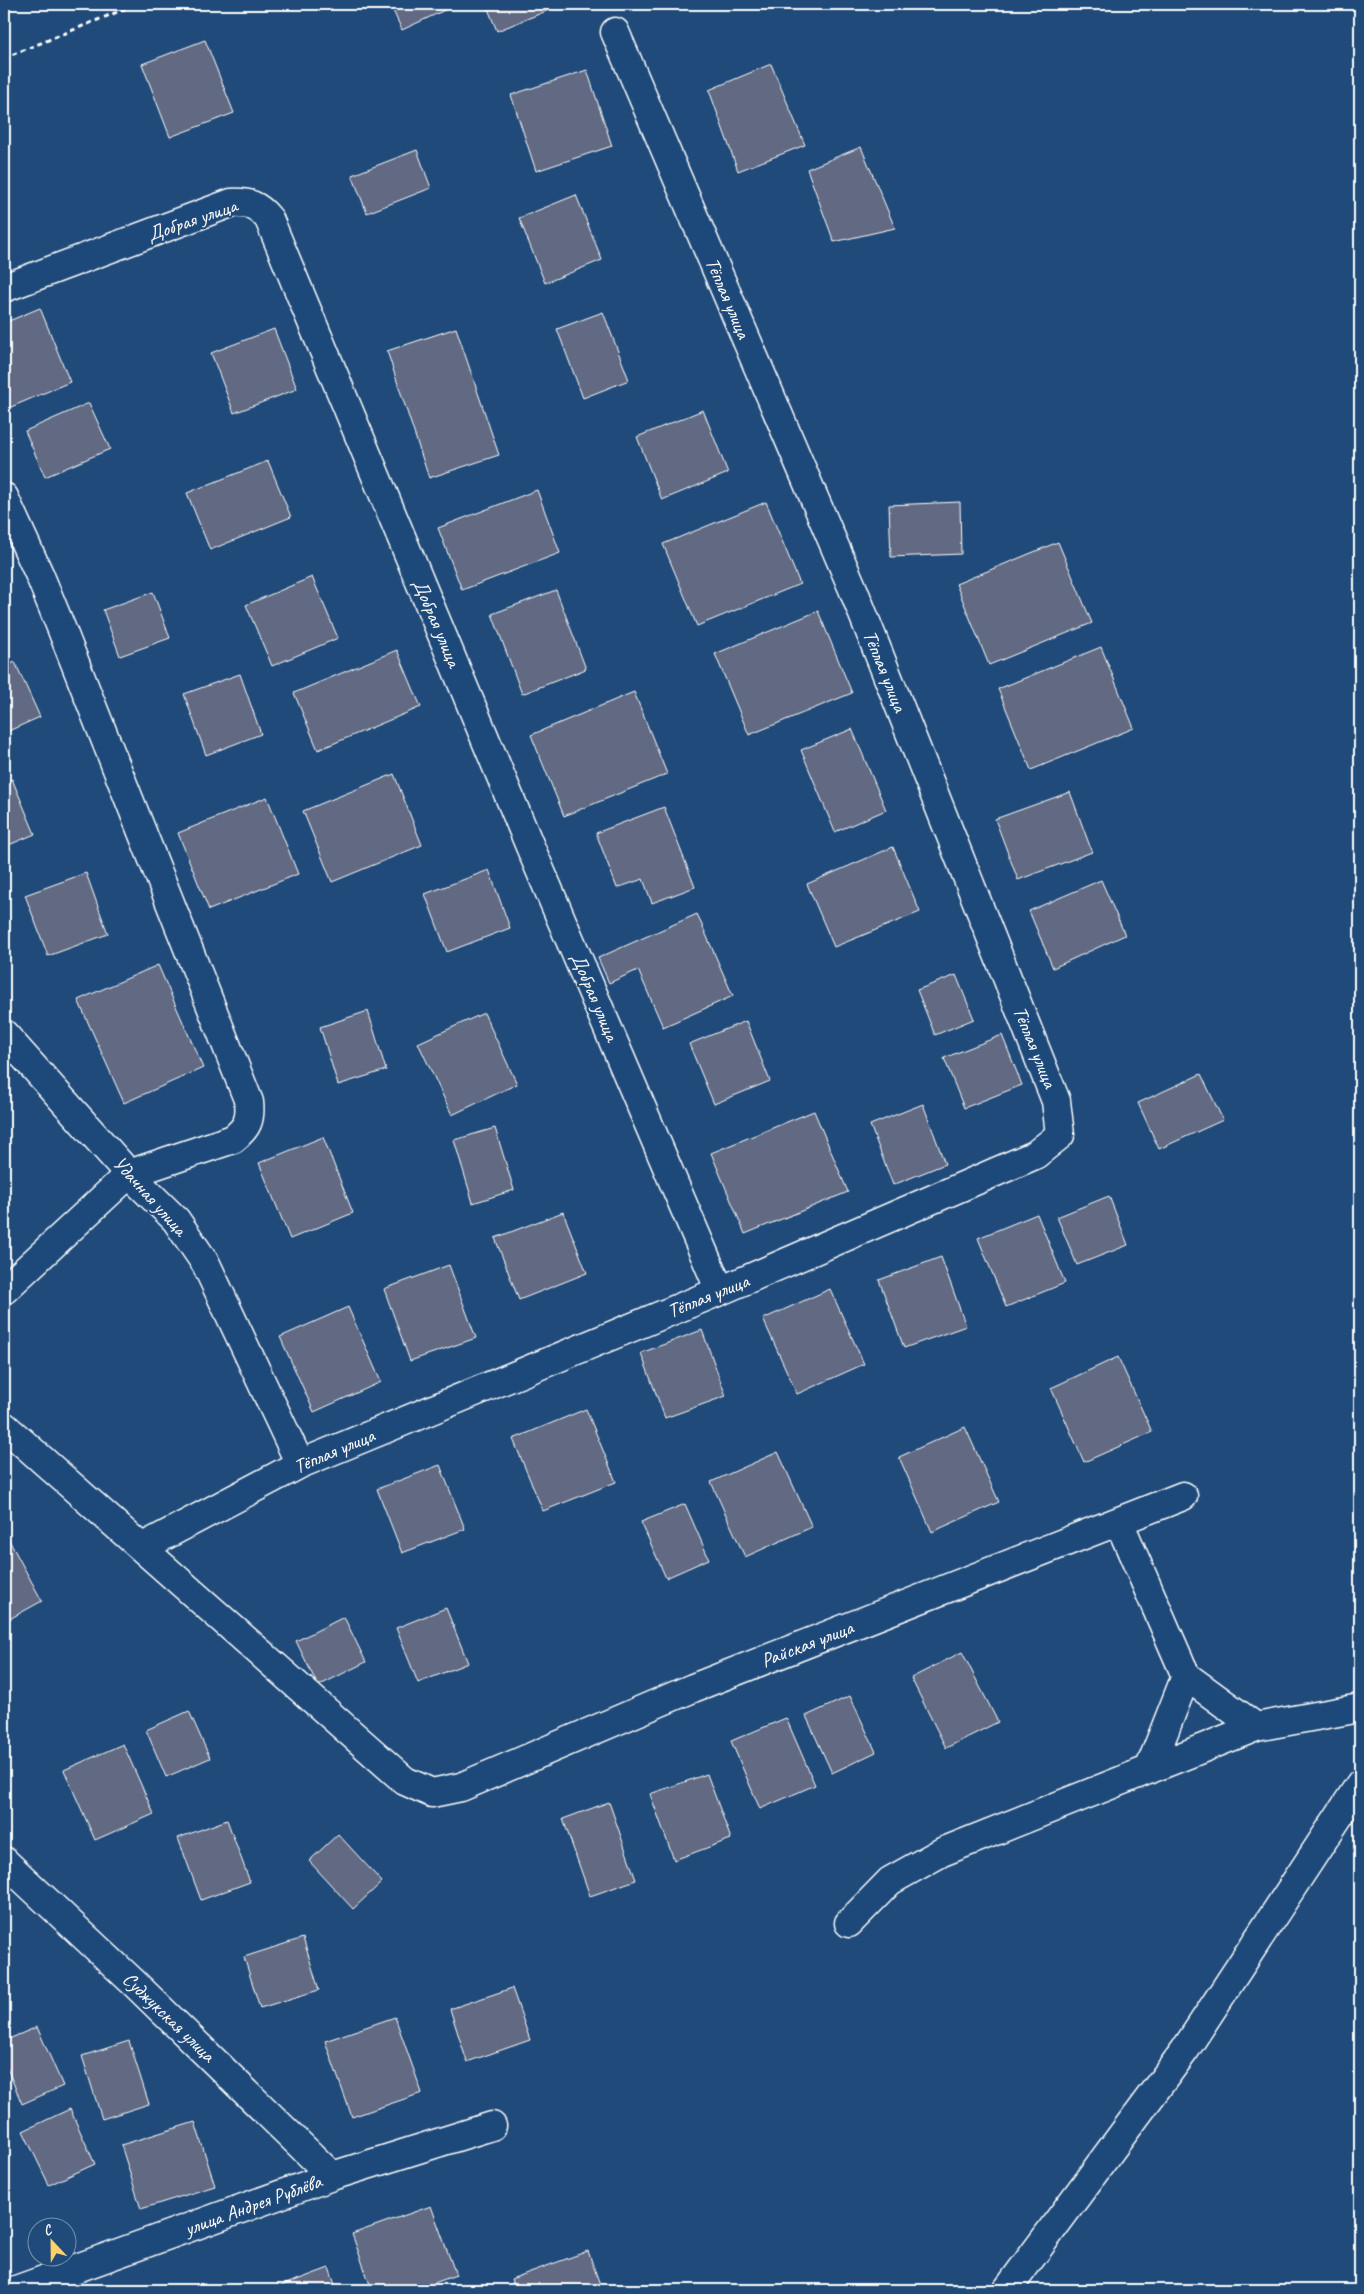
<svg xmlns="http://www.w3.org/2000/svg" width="1364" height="2294" viewBox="0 0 1364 2294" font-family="Caveat,sans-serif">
	<rect width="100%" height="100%" fill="#1f4a7a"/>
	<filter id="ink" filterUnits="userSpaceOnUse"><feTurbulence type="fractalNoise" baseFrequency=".02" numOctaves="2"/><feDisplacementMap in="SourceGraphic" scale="10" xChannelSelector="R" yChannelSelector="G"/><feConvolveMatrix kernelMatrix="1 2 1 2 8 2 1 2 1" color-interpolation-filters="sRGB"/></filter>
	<g filter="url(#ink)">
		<!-- building -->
		<path fill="#626b83" stroke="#fff" d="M390 4H444L447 9 402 30Z
			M486 4H546L549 10 497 31Z
			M205 40 234 113 170 137 142 64Z
			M771 64 805 145 738 171 709 90Z
			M587 70 612 146 536 171 511 95Z
			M861 147 895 228 834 242 807 169Z
			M417 150 431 188 367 213 352 175Z
			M576 195 602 260 545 283 519 218Z
			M40 308 70 382 4 410V323Z
			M603 312 629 380 583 398 557 329Z
			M456 328 499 455 429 478 387 351Z
			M274 329 297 389 234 413 211 353Z
			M89 403 110 449 45 477 25 431Z
			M703 410 728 473 662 500 637 437Z
			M268 461 291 517 210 550 187 493Z
			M537 490 560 553 462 590 438 528Z
			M766 502 800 584 697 626 663 544Z
			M960 502 961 554 891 557 889 505Z
			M1058 542 1092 623 989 665 956 584Z
			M312 577 338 638 272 666 246 605Z
			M556 590 586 669 522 694 492 614Z
			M153 592 170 638 120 656 103 610Z
			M818 611 852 693 749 735 715 654Z
			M1101 647 1134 728 1031 770 998 689Z
			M397 650 421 707 318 750 294 693Z
			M15 662 40 717 4 733V667Z
			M240 674 261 734 206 755 184 694Z
			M634 692 667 774 564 816 531 735Z
			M852 729 886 810 835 832 801 750Z
			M394 774 422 845 332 882 303 811Z
			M12 779 35 834 4 847V782Z
			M1070 792 1092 852 1018 880 995 819Z
			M267 797 298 874 209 910 178 833Z
			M664 807 695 887 652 903 643 879 617 888 596 833Z
			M893 847 920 912 834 947 807 884Z
			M489 870 510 928 447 952 425 894Z
			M86 873 108 934 48 956 25 895Z
			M1101 880 1125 935 1053 968 1029 911Z
			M697 914 733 996 663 1027 638 970 609 983 598 958Z
			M158 965 203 1068 124 1103 78 1000Z
			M956 975 974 1019 935 1035 917 990Z
			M368 1011 386 1070 338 1085 320 1027Z
			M484 1013 517 1084 452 1115 418 1043Z
			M746 1021 770 1081 714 1104 689 1044Z
			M1002 1035 1022 1085 964 1108 944 1058Z
			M1201 1074 1223 1120 1159 1149 1138 1103Z
			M923 1104 945 1164 893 1185 870 1125Z
			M814 1111 848 1192 745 1234 711 1153Z
			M495 1128 514 1190 473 1203 454 1140Z
			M323 1137 353 1213 290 1239 259 1163Z
			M1109 1196 1128 1245 1077 1265 1057 1217Z
			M563 1212 587 1273 519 1300 495 1238Z
			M1037 1214 1065 1283 1006 1307 978 1238Z
			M941 1257 966 1326 904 1348 879 1280Z
			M449 1265 476 1338 410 1361 384 1289Z
			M830 1289 864 1364 797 1394 763 1319Z
			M348 1307 381 1382 314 1412 280 1337Z
			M702 1330 726 1396 665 1418 641 1353Z
			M1118 1357 1152 1432 1084 1462 1051 1388Z
			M586 1409 616 1482 543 1511 513 1439Z
			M965 1427 999 1502 932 1532 899 1457Z
			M778 1452 812 1527 745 1557 711 1482Z
			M440 1465 465 1529 402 1553 377 1489Z
			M685 1504 709 1559 666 1578 641 1522Z
			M4 1531 42 1601 4 1622Z
			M446 1608 468 1663 418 1683 396 1628Z
			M344 1617 366 1662 318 1686 296 1641Z
			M962 1652 998 1722 946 1748 911 1678Z
			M850 1696 876 1752 832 1773 806 1716Z
			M189 1711 210 1758 166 1777 146 1730Z
			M786 1718 815 1785 760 1809 731 1741Z
			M123 1744 154 1814 95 1840 64 1770Z
			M707 1774 731 1839 674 1860 650 1794Z
			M609 1802 636 1880 590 1896 563 1819Z
			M227 1820 250 1882 201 1900 178 1838Z
			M338 1834 382 1882 353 1909 309 1861Z
			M303 1938 319 1990 260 2008 244 1957Z
			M512 1988 530 2040 467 2062 450 2009Z
			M395 2017 422 2093 352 2117 325 2041Z
			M37 2027 63 2086 22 2104 4 2061V2041Z
			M129 2041 149 2104 102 2119 82 2056Z
			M70 2109 95 2164 49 2185 23 2131Z
			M195 2122 215 2186 141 2209 121 2145Z
			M431 2206 456 2275 415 2290H372L352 2234Z
			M588 2251 602 2290H515L511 2279Z
			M329 2268 337 2290H270Z"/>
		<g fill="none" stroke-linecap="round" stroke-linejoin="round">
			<defs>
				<path id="minor" d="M4 288 231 203C249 202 258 205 269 219L529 844 720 1291
					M4 497 40 576 60 625 249 1102C251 1120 247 1128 233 1139L129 1174 4 1290
					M4 1034 129 1174 176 1220 206 1264 300 1464
					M4 1426 405 1781 432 1793 461 1787 693 1688 1183 1496
					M1119 1522 1186 1676 1256 1727
					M143 1547 300 1464 720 1291 1035 1155 1060 1135 1056 1101 853 589 615 32
					M1149 1770 1186 1676
					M4 1861 134 1983 332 2176
					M849 1923 890 1881 942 1852 1256 1727 1360 1708
					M16 2290 332 2176 492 2126
					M1007 2290 1185 2050 1360 1784"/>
			</defs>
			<!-- minor casing -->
			<use href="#minor" stroke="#fff" stroke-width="31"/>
			<!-- path -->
			<path stroke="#fff" stroke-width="3" stroke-dasharray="5 4" stroke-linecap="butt" d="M4 58 137 4"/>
			<!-- minor -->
			<use href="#minor" stroke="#1f4a7a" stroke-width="28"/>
		</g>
	</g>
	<g text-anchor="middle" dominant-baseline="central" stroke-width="4" stroke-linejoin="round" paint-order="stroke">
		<!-- street labels -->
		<g font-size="20" fill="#fff" stroke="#1f4a7a">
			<text transform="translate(192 220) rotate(-19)">Добрая улица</text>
			<text transform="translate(728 298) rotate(67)">Тёплая улица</text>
			<text transform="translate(437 623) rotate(67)">Добрая улица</text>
			<text transform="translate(885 671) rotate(68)">Тёплая улица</text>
			<text transform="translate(595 997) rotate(67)">Добрая улица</text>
			<text transform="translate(1035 1047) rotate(68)">Тёплая улица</text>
			<text transform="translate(150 1196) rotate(48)">Удачная улица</text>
			<text transform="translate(708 1296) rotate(-22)">Тёплая улица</text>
			<text transform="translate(334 1451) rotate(-23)">Тёплая улица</text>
			<text transform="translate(807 1644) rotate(-21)">Райская улица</text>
			<text transform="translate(169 2017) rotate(44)">Суджукская улица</text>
			<text transform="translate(253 2205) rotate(-20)">улица Андрея Рублёва</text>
		</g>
	</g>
	<!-- margin -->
	<rect width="1364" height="2294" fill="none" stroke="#1f4a7a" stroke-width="20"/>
	<rect x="10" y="10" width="1344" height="2274" fill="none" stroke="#fff" stroke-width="2" filter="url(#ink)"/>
	<!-- north arrow -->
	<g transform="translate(52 2242) rotate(338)"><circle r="24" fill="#1f4a7a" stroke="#7992af"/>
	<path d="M0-4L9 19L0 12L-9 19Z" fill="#ffd166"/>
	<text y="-8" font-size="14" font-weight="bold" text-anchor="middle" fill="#ffffff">С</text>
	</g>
</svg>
